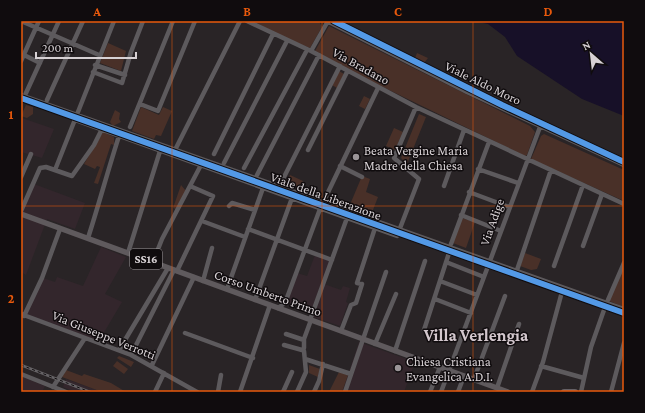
<svg xmlns="http://www.w3.org/2000/svg" width="645" height="413" viewBox="0 0 645 413" font-family="'Crimson Pro',serif">
	<rect width="100%" height="100%" fill="#292426"/>
	<!-- built -->
	<path fill="#33262c" d="M22 118 54 129 42 158 21 152Z
		M34 184 85 203 75 229 47 219 26 275 21 272V215Z
		M101 247 126 257 105 294 122 302 99 341 25 314 43 278 55 282 57 277 83 286Z
		M315 255 330 261 311 311 286 302 297 273 307 276Z
		M324 284 341 290 343 286 350 288 346 302 348 303 340 326 313 317Z
		M359 342 415 362 404 392H342Z
		M21 376 45 386 42 392H21Z
		M66 379 102 392H75L63 387Z"/>
	<!-- green -->
	<path fill="#493028" d="M253 21H319L322 27 310 48 289 40Z
		M329 26 530 126 535 132 527 155 525 156 350 71 315 51Z
		M108 43 126 51 121 71 100 63Z
		M417 53 428 58 424 63 415 58Z
		M449 63 459 69 456 74 446 69Z
		M339 71 344 74 337 88 332 85Z
		M364 96 370 99 365 109 359 106Z
		M26 105 33 107V114L27 118 21 116Z
		M141 107 159 115 163 107 172 111 161 136 156 135 154 139 132 131Z
		M115 110 120 113 119 119 121 122 113 126 110 122Z
		M419 114 426 117 407 164 401 158Z
		M394 128 403 132 395 150 386 146Z
		M103 132 114 137V145L111 144 98 184 94 183 100 167 97 166 95 169 84 164Z
		M544 134 624 170V201L531 159 541 136Z
		M290 175 303 181 300 188 287 182Z
		M362 176 370 179 366 192 378 197 371 215 349 207Z
		M181 185 186 191 176 209 173 208Z
		M462 218 475 222 466 248 453 243Z
		M525 253 541 259 537 269 531 270 520 266Z
		M624 267V307L609 301Z
		M119 356 134 362 131 367 117 358Z
		M117 361 128 369 124 374 113 366Z
		M309 365 320 369 318 377 309 373Z
		M66 370 82 376 84 374 111 383 126 392H102L62 377Z
		M339 372 348 375 342 392H329Z"/>
	<!-- water -->
	<path fill="#171028" d="M474 21H624V116L582 99 517 56 505 37 488 24Z"/>
	<g fill="none" stroke-linecap="round" stroke-linejoin="round">
		<!-- minor -->
		<path stroke="#5d5a5d" stroke-width="4.5" d="M21 21 99 55
			M247 21 311 51 416 107 624 204
			M327 21 467 92 624 165
			M311 51 328 21
			M24 55 40 63
			M21 61 39 21
			M95 65 125 75
			M93 72 122 83 131 52 143 21
			M26 93 59 21
			M21 95 624 309
			M47 100 83 21
			M140 104 158 111 195 21
			M75 120 397 236 419 179 394 158 416 107
			M130 127 173 21
			M308 150 347 72
			M174 152 240 21
			M214 154 273 34
			M224 163 287 41
			M340 166 362 177
			M244 168 307 50
			M478 169 518 183
			M55 170 114 21
			M257 175 319 55
			M21 177 31 154
			M281 183 340 66
			M444 186 464 130
			M469 192 509 207
			M229 206 232 203 255 210
			M21 211 40 168 46 167 72 176 94 145 102 129
			M461 215 501 231
			M202 221 245 237
			M248 229 332 260
			M88 238C99 204 108 170 119 136
			M451 244 489 142
			M583 246 602 194
			M128 253 160 151
			M153 262 162 239 201 165
			M446 262 484 277
			M554 266 583 185
			M517 270 551 170
			M177 271 213 196 190 186
			M203 281 212 248
			M440 281 477 295
			M227 289 263 188
			M435 299 471 313
			M255 300 292 198
			M608 300 624 263
			M278 308 285 303 320 209 378 88
			M21 314 131 355 197 392
			M24 316 42 278 60 229
			M310 320 347 218
			M424 330 449 253
			M341 331 351 305 356 303 362 284 357 283 375 228
			M185 333 253 358
			M286 334 304 340
			M375 344 396 294
			M284 345 302 350
			M304 348V339L311 320
			M119 350 168 268
			M395 351 425 261
			M131 355 174 270
			M305 359 351 374
			M152 365 194 277
			M541 366 584 378
			M21 374 66 392
			M474 379 505 296
			M53 387 85 338
			M497 388 519 324
			M155 392 164 373
			M218 392 221 375
			M240 392 270 305
			M283 392 292 372
			M297 392 306 372 304 351
			M314 392 319 381 323 364
			M345 392 386 272
			M430 392 440 367
			M441 392 540 127
			M458 392 464 376
			M532 392 543 362 563 288
			M581 392 591 347 604 310
			M611 392 624 343"/>
		<!-- major -->
		<path stroke="#5f5a5d" stroke-width="5.5" d="M21 214 508 392"/>
		<!-- highway -->
		<path stroke="#656065" stroke-width="6" d="M564 392H575"/>
		<defs>
			<path id="rail" d="M21 365 90 392"/>
		</defs>
		<!-- rail casing -->
		<use href="#rail" stroke="#656265" stroke-width="2.5"/>
		<!-- rail -->
		<use href="#rail" stroke="#100c0e" stroke-width="1" stroke-dasharray="3" stroke-linecap="butt"/>
		<defs>
			<path id="cycleway" d="M334 21 502 105 624 162
				M21 98 624 313"/>
		</defs>
		<!-- cycleway casing -->
		<use href="#cycleway" stroke="#100c0e" stroke-width="8"/>
		<!-- cycleway -->
		<use href="#cycleway" stroke="#5399e6" stroke-width="6"/>
	</g>
	<!-- grid -->
	<path fill="none" stroke="#e8590c" stroke-width="1" stroke-opacity="0.55" d="M172 21V392M322 21V392M473 21V392M21 206H624"/>
	<!-- markers -->
	<g fill="#9a9497" stroke="#100c0e" stroke-width="1.5">
		<circle cx="356" cy="157" r="4"/>
		<circle cx="398" cy="368" r="4"/>
	</g>
	<g text-anchor="middle" dominant-baseline="central" stroke-width="3" stroke-linejoin="round" paint-order="stroke">
		<!-- shield labels -->
		<rect fill="#100c0e" stroke="#9b9699" stroke-width="1" x="130" y="249" width="32" height="20" rx="3"/>
		<g font-size="12" font-weight="bold" fill="#d7d1d4">
			<text x="146" y="259">SS16</text>
		</g>
		<!-- street labels -->
		<g font-size="13" fill="#d7d1d4" stroke="#100c0e">
			<text transform="translate(361 66) rotate(29)">Via Bradano</text>
			<text transform="translate(483 83) rotate(26)">Viale Aldo Moro</text>
			<text transform="translate(326 196) rotate(20)">Viale della Liberazione</text>
			<text transform="translate(492 222) rotate(-70)">Via Adige</text>
			<text transform="translate(268 293) rotate(20)">Corso Umberto Primo</text>
			<text transform="translate(104 335) rotate(22)">Via Giuseppe Verrotti</text>
		</g>
		<!-- poi labels -->
		<g font-size="13" fill="#d7d1d4" stroke="#100c0e" text-anchor="start">
			<text x="364" y="150">Beata Vergine Maria<tspan x="364" dy="15">Madre della Chiesa</tspan></text>
			<text x="406" y="361">Chiesa Cristiana<tspan x="406" dy="15">Evangelica A.D.I.</tspan></text>
		</g>
		<!-- district labels -->
		<g font-size="17" font-weight="bold" fill="#d3c7cd" stroke="#100c0e">
			<text x="476" y="335">Villa Verlengia</text>
		</g>
	</g>
	<!-- border -->
	<rect width="645" height="413" fill="none" stroke="#100c0e" stroke-width="44"/>
	<!-- north arrow -->
	<g transform="translate(591 54) rotate(332)" stroke="#100c0e" stroke-width="3" paint-order="stroke">
	<path d="M0-3L7 15L0 10L-7 15Z" fill="#d7d1d4"/>
	<text y="-6" font-size="11" font-weight="bold" text-anchor="middle" fill="#d7d1d4">N</text>
	</g>
	<!-- scale -->
	<path d="M36 52v6h100v-6" fill="none" stroke="#d7d1d4" stroke-width="2"/>
	<text x="42" y="52" font-size="12" fill="#d7d1d4" stroke="#100c0e" stroke-width="3" paint-order="stroke">200 m</text>
	<rect x="22" y="22" width="601" height="369" fill="none" stroke="#e8590c" stroke-width="1.5"/>
	<g font-size="13" text-anchor="middle" font-weight="bold" fill="#e8590c">
		<text x="97" y="16">A</text>
		<text x="247" y="16">B</text>
		<text x="398" y="16">C</text>
		<text x="548" y="16">D</text>
		<text x="11" y="119">1</text>
		<text x="11" y="303">2</text>
	</g>
</svg>
